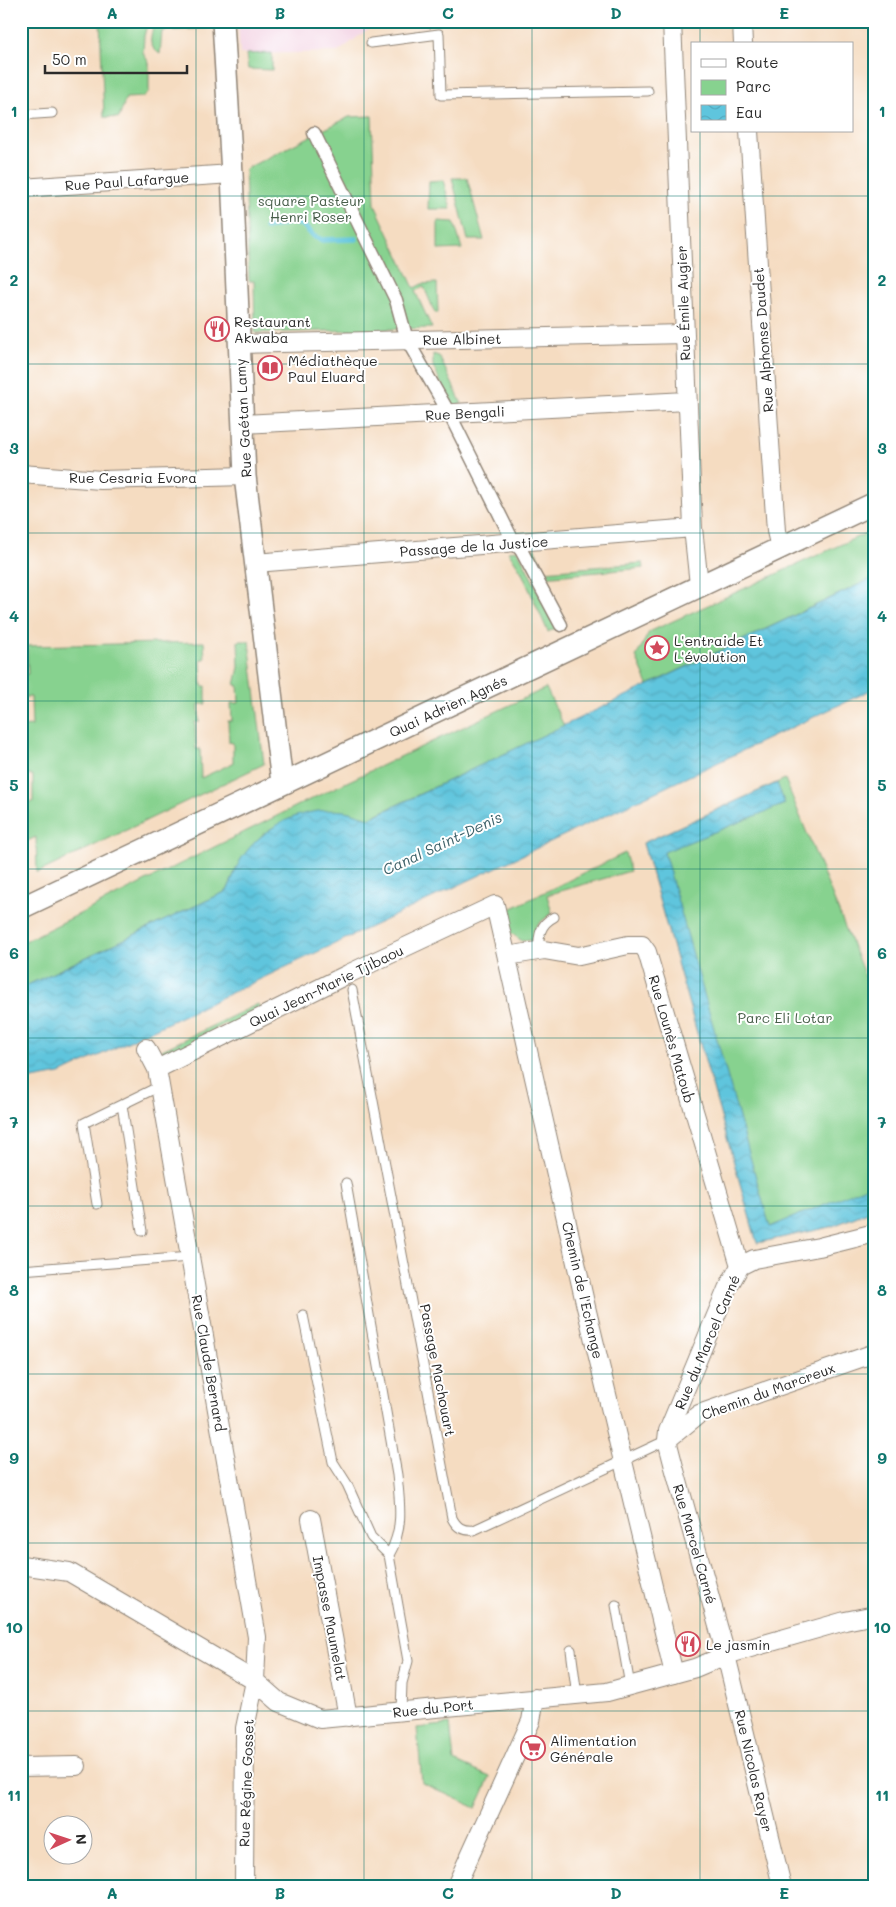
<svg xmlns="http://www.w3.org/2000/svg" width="896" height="1907" viewBox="0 0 896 1907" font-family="Mali,sans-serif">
	<defs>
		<pattern id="water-waves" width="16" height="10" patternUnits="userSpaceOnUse" patternTransform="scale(1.25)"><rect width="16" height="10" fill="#5fc5dd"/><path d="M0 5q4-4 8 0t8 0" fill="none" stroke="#53a9be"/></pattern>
	</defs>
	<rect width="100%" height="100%" fill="#fff"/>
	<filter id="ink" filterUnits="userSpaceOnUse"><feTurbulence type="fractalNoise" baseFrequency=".02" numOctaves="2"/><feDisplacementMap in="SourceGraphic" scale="10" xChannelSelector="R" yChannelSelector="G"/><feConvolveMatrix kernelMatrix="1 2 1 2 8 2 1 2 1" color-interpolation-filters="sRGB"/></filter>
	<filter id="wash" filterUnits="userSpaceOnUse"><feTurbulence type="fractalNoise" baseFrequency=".0096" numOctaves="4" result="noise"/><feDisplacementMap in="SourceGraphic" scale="20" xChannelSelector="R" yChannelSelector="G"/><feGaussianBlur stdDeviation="1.12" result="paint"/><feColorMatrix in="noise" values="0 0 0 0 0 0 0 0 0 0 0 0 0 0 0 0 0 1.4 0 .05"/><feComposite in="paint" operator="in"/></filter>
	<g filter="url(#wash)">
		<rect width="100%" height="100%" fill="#f5dcc1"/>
		<!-- built -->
		<path fill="#f2cfe1" d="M238 21H426V26L371 27 338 52 240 54Z"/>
		<!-- green -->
		<path fill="#87d28f" stroke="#597e5d" d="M100 21H148L144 36 143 53 149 63V91L144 97 126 98 119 118 104 117Z
			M155 21H208V28L162 31 160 54C146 45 151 36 155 21Z
			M272 53V70L248 69 246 54Z
			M372 116 375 205 414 288 422 284 437 283 438 313H435L424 287 415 291 432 328 255 333 254 281H249L245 169 349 117Z
			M452 178H467L484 240H468Z
			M443 180 451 209H428L429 181Z
			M438 221 454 222 462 249 438 250Z
			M433 354 439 356 462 404 451 405 433 366Z
			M875 529V577L648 685 636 657 649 632Z
			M535 549 544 571 643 563 644 568 542 577 529 550Z
			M518 550 556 628 548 632 521 571 508 551Z
			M238 641H249L264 764 37 873 36 837 21 844V803L33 802V775H21V727L32 726 31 697H21V674H28L27 646 204 642 205 659H201L202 686H206V704H199V722H195L196 749H200L201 778 233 763V743L229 742 228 721H232L231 703H239L238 685H235L239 667Z
			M546 688 564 726 369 818C344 811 339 812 313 815 263 821 246 847 227 891L21 988V943L313 798Z
			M785 779 875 1001V1209L830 1227 757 1243 643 843Z
			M625 853 630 871 547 895 552 913 537 925 533 940 522 941 511 933 506 911Z
			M258 1004 262 1011 228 1027 226 1023 215 1029 217 1034 164 1057 162 1050Z
			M450 1724 454 1761 490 1777 476 1808 422 1783 417 1728Z"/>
		<!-- water -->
		<path fill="url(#water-waves)" stroke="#457884" d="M875 577V688L60 1074 21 1081V988L227 891C232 881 235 869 241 859 264 825 303 806 344 811 352 812 361 816 370 818Z
			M777 783 785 804 664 852 770 1227 875 1183V1209L830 1227 757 1243 643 843Z"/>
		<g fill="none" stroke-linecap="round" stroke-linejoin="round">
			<!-- stream -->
			<path stroke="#5fc5dd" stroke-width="5.5" d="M266 228 291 222 303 225 313 236 322 240 356 239"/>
		</g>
	</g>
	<g filter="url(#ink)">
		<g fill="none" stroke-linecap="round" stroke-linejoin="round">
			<defs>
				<path id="service" d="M371 43 439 34 441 95 648 91
					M21 115 52 113
					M539 951C538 936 540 924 554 917
					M352 990 452 1518C457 1528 463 1531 474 1530L667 1440
					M122 1105 142 1231
					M346 1183 397 1475C400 1504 404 1529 389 1555
					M97 1204 84 1123 160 1086
					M21 1270 190 1257
					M303 1315 333 1462 347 1484 371 1537 389 1555 408 1661 402 1683 401 1711
					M616 1605 630 1686
					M571 1650 577 1696"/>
				<path id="pedestrian" d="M314 133 396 300 407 340 449 413 514 543 521 550 561 625"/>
				<path id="minor" d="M672 21 693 528 699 585
					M742 21 743 44
					M749 131 776 531 780 548
					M21 188 232 174
					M240 344 685 334
					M243 424 687 401
					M21 474 101 480 245 476
					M255 563 693 528
					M507 956 544 950 579 956 628 945H642L647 952 740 1266
					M146 1048 157 1069 257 1637 255 1681 245 1728 244 1886
					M157 1069 348 974 495 905 586 1307 674 1674
					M667 1440 699 1414 875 1353
					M311 1519 348 1717
					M21 1565 69 1572 255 1681 279 1702 320 1719 607 1692 695 1668 726 1655 845 1621 875 1615
					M21 1767 77 1766
					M456 1886 531 1721 535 1698
					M782 1886 726 1655 674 1467 667 1440 668 1431 727 1289 740 1266 754 1259 819 1247 875 1233"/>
				<path id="tertiary" d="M223 21 232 174 245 476 282 783
					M21 908 875 503"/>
			</defs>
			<!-- service casing -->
			<use href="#service" stroke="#908476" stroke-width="11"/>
			<!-- pedestrian casing -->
			<use href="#pedestrian" stroke="#908476" stroke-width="15"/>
			<!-- minor casing -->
			<use href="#minor" stroke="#908476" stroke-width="20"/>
			<!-- tertiary casing -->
			<use href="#tertiary" stroke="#908476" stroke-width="24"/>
			<!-- service -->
			<use href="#service" stroke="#fff" stroke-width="9"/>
			<!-- pedestrian -->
			<use href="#pedestrian" stroke="#fff" stroke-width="12"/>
			<!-- minor -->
			<use href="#minor" stroke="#fff" stroke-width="18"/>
			<!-- tertiary -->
			<use href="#tertiary" stroke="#fff" stroke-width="21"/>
		</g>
	</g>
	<!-- grid -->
	<path fill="none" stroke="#0f766e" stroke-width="1" stroke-opacity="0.55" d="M196 21V1886M364 21V1886M532 21V1886M700 21V44M700 131V1886M21 196H875M21 364H875M21 533H875M21 701H875M21 869H875M21 1038H875M21 1206H875M21 1374H875M21 1543H875M21 1711H875"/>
	<!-- icons -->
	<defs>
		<symbol id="restaurant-ring" viewBox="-11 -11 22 22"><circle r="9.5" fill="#fff" stroke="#d1495b" stroke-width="1.5"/><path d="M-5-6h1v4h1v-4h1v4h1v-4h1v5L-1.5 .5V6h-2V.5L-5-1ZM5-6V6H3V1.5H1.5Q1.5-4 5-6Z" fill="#d1495b"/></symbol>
		<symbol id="library-ring" viewBox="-11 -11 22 22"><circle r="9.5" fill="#fff" stroke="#d1495b" stroke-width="1.5"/><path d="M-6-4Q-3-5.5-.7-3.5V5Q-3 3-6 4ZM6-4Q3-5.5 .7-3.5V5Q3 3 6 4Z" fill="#d1495b"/></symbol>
		<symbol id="sight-ring" viewBox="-11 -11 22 22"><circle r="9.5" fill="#fff" stroke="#d1495b" stroke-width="1.5"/><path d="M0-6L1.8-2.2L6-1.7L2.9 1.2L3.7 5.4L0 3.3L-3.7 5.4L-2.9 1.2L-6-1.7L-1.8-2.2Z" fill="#d1495b"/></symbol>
		<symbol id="supermarket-ring" viewBox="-11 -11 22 22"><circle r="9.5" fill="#fff" stroke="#d1495b" stroke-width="1.5"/><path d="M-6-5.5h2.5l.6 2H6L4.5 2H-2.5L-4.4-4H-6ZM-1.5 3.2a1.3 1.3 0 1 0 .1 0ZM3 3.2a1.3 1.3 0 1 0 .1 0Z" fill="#d1495b"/></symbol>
	</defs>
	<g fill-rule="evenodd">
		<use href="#restaurant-ring" x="203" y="315" width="28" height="28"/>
		<use href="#library-ring" x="256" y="354" width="28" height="28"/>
		<use href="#sight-ring" x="643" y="634" width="28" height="28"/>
		<use href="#restaurant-ring" x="674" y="1630" width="28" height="28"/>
		<use href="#supermarket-ring" x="519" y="1734" width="28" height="28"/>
	</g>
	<g text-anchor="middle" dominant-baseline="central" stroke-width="4" stroke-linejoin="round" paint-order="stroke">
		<!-- street labels -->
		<g font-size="14" fill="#2b2b2b" stroke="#fff">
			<text transform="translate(127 181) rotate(-4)">Rue Paul Lafargue</text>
			<text transform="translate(683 303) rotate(-92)">Rue Émile Augier</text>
			<text transform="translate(462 339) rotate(-1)">Rue Albinet</text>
			<text transform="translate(763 340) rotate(-94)">Rue Alphonse Daudet</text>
			<text transform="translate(465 413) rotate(-3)">Rue Bengali</text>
			<text transform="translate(243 418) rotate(-93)">Rue Gaétan Lamy</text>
			<text x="133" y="477">Rue Cesaria Evora</text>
			<text transform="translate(474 546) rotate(-4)">Passage de la Justice</text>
			<text transform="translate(448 706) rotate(-25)">Quai Adrien Agnés</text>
			<text transform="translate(326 986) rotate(-26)">Quai Jean-Marie Tjibaou</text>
			<text transform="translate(672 1039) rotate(74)">Rue Lounès Matoub</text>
			<text transform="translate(583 1290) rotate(77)">Chemin de l'Echange</text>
			<text transform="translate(707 1342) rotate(-67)">Rue du Marcel Carné</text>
			<text transform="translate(209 1363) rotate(80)">Rue Claude Bernard</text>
			<text transform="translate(438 1370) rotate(79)">Passage Machouart</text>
			<text transform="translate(768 1391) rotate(-20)">Chemin du Marcreux</text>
			<text transform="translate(695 1544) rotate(74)">Rue Marcel Carné</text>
			<text transform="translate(330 1618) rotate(79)">Impasse Maumelat</text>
			<text transform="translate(433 1708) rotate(-6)">Rue du Port</text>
			<text transform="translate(754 1771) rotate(77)">Rue Nicolas Rayer</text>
			<text transform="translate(246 1783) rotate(-88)">Rue Régine Gosset</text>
		</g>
		<!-- park labels -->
		<g font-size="14" fill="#475d49" stroke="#fff">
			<text x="311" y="200">square Pasteur<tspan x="311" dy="16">Henri Roser</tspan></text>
			<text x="785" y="1017">Parc Eli Lotar</text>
		</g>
		<!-- poi labels -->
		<g font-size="14" fill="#2b2b2b" stroke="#fff" text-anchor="start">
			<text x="234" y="321">Restaurant<tspan x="234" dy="16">Akwaba</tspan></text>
			<text x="288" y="360">Médiathèque<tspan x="288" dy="16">Paul Eluard</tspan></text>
			<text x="674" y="640">L'entraide Et<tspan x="674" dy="16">L'évolution</tspan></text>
			<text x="706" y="1644">Le jasmin</text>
			<text x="550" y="1740">Alimentation<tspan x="550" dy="16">Générale</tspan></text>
		</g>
		<!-- water labels -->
		<g font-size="15" font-style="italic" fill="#3d6169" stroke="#fff">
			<text transform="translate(442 843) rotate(-25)">Canal Saint-Denis</text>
		</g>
	</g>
	<!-- margin -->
	<rect width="896" height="1907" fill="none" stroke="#fff" stroke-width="55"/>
	<!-- legend -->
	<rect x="691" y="42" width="162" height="90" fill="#ffffff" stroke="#aaaaaa"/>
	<rect x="701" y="59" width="25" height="8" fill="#ffffff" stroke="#aaaaaa"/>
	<text x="736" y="68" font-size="15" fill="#2b2b2b">Route</text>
	<rect x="701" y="80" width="25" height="15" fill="#87d28f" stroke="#aaaaaa"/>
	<text x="736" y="92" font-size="15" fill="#2b2b2b">Parc</text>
	<rect x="701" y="105" width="25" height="15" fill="url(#water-waves)" stroke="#aaaaaa"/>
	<text x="736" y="118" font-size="15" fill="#2b2b2b">Eau</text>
	<!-- north arrow -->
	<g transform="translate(68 1840) rotate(87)"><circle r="24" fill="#ffffff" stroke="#aaaaaa"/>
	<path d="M0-4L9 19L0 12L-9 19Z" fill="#d1495b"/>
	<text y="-8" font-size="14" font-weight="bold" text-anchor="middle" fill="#2b2b2b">N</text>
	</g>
	<!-- scale -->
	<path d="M45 65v8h142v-8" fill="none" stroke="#2b2b2b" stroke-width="2.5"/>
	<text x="52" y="65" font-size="15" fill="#2b2b2b" stroke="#ffffff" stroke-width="4" paint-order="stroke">50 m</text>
	<rect x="28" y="28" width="840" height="1852" fill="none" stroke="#0f766e" stroke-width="2"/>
	<g font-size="16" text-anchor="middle" font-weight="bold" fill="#0f766e">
		<text x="112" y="19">A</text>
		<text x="280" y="19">B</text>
		<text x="448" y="19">C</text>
		<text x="616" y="19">D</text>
		<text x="784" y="19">E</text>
		<text x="14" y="117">1</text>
		<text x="882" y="117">1</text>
		<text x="14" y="286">2</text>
		<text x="882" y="286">2</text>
		<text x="14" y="454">3</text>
		<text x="882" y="454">3</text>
		<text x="14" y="622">4</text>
		<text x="882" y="622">4</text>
		<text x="14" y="791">5</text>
		<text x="882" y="791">5</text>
		<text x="14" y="959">6</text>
		<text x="882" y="959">6</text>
		<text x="14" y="1128">7</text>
		<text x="882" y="1128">7</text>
		<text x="14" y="1296">8</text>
		<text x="882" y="1296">8</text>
		<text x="14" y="1464">9</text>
		<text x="882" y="1464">9</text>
		<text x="14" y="1633">10</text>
		<text x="882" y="1633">10</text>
		<text x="14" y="1801">11</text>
		<text x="882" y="1801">11</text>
		<text x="112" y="1899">A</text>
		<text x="280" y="1899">B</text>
		<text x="448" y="1899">C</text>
		<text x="616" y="1899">D</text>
		<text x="784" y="1899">E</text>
	</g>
</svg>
